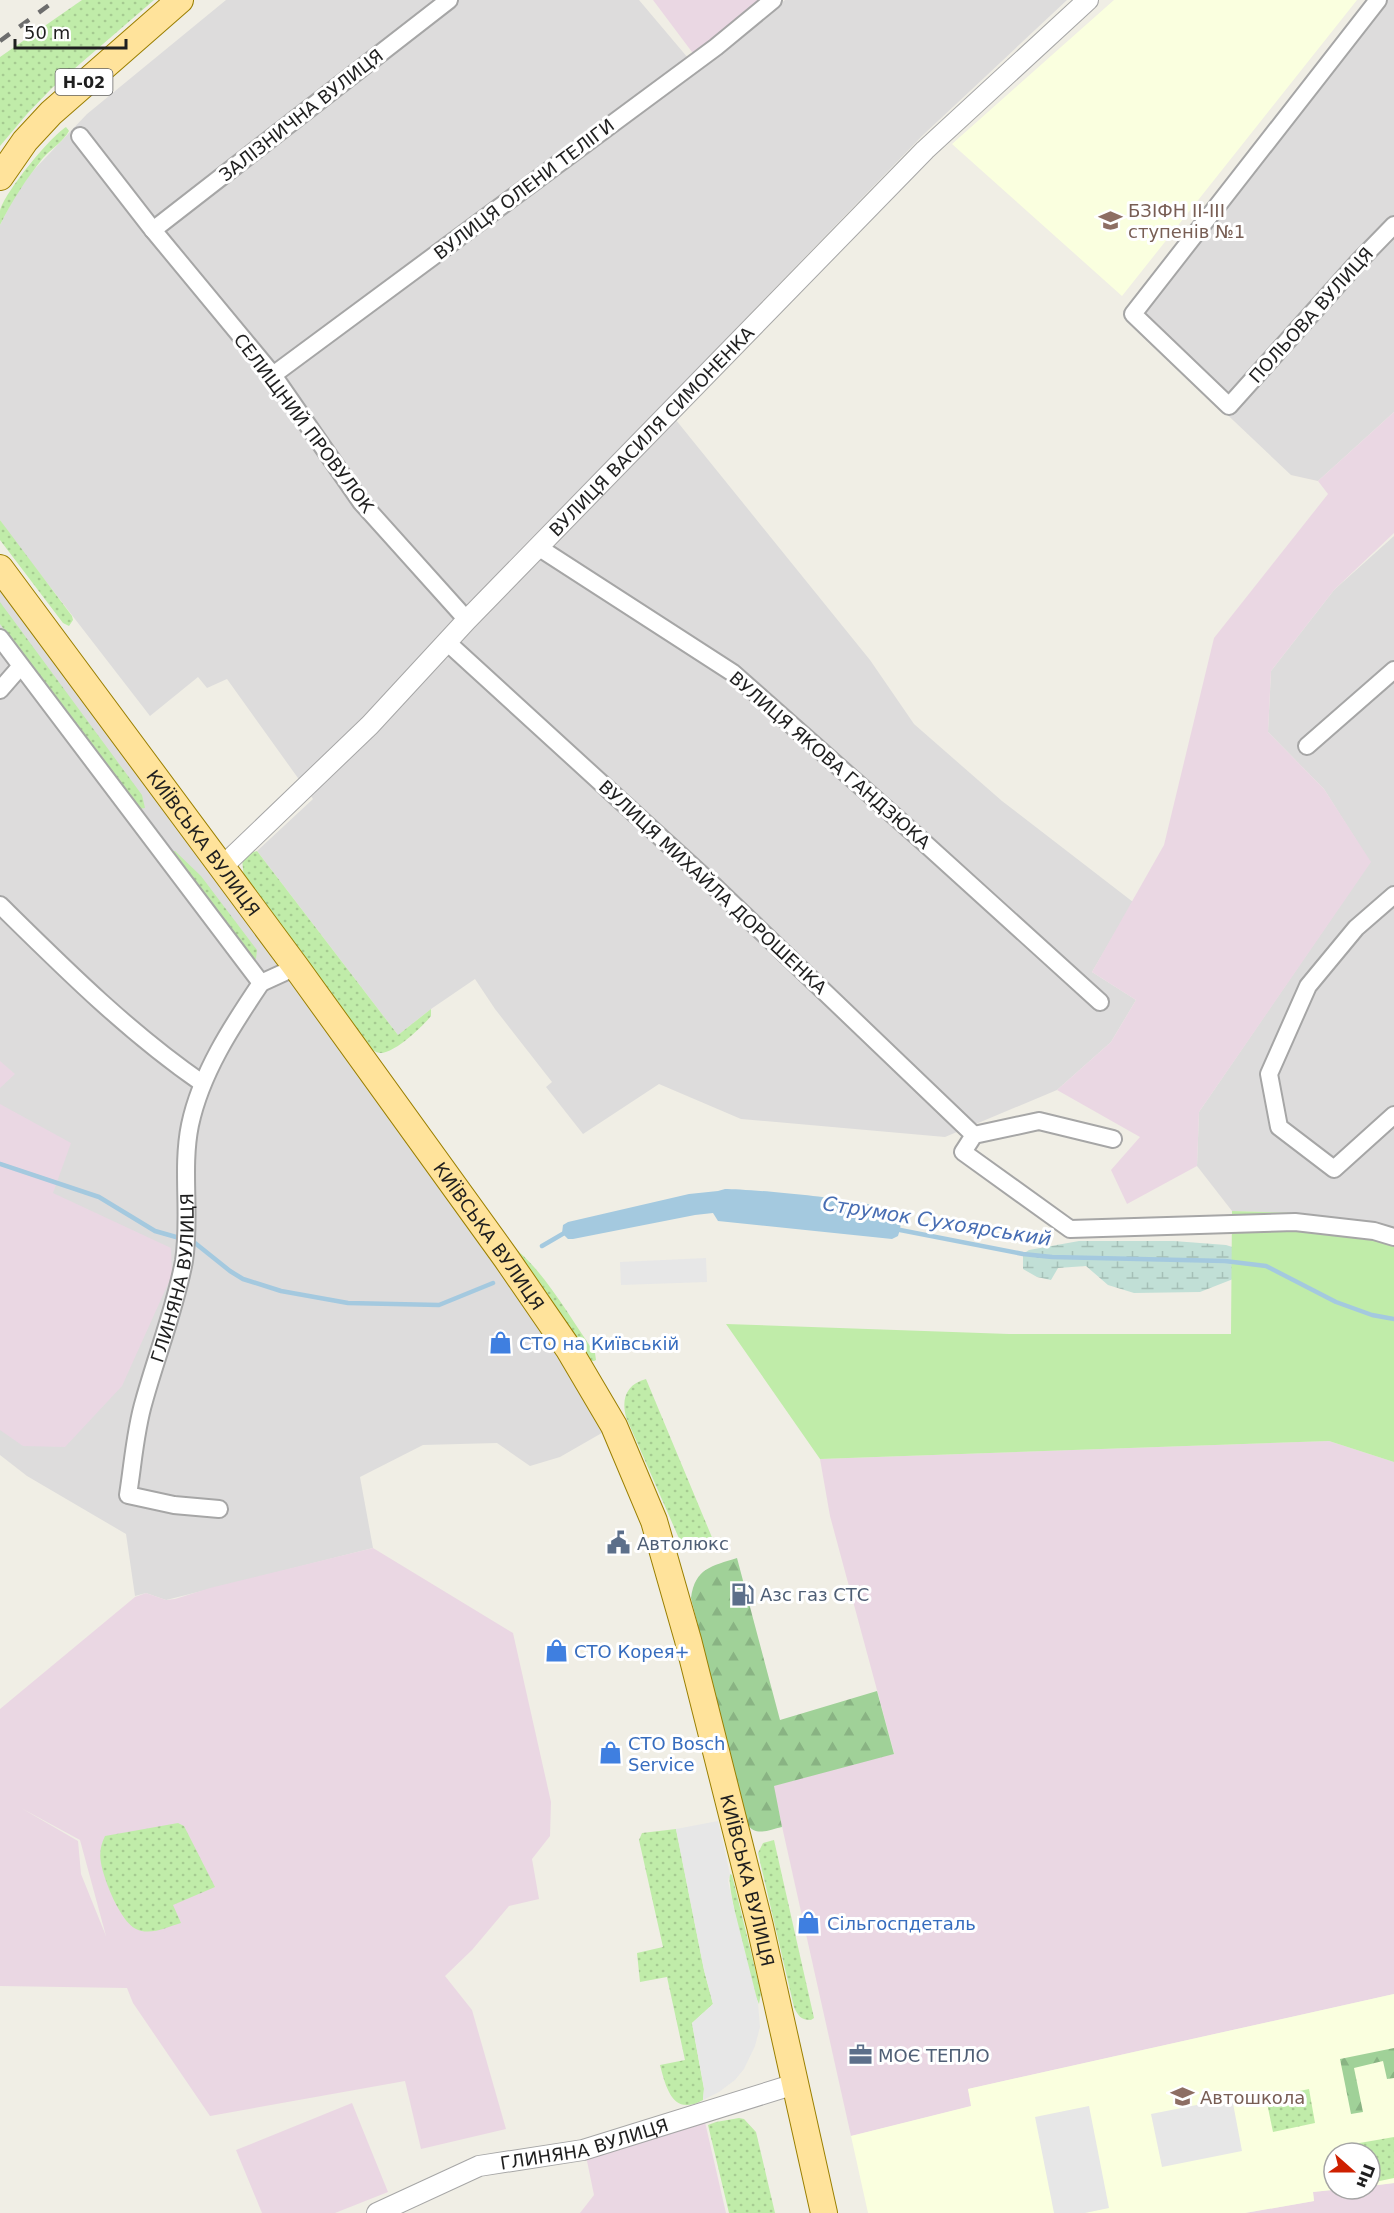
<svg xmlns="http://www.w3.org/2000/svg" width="1394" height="2213" viewBox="0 0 1394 2213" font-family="'DejaVu Sans',sans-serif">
	<defs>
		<pattern id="grass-dots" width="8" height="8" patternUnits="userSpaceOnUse" patternTransform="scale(1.5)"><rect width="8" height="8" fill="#c0eca9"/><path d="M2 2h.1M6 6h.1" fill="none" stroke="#a5ca91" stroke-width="1.8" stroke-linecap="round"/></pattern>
		<pattern id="forest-firs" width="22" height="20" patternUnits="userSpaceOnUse" patternTransform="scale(1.5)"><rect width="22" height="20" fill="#a0d198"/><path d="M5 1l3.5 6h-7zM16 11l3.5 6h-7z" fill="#89b383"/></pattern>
		<pattern id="wetland-marsh" width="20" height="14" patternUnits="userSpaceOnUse" patternTransform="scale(1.5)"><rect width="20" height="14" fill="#c1dfd6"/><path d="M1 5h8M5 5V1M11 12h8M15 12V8" fill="none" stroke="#a5bfb7"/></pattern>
	</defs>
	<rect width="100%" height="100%" fill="#f0eee5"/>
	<!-- residential -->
	<path fill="#dddcdc" d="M226 0H639L699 71 785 0H1067L922 136 663 404 870 660 914 724 1002 801 1133 902 1092 972 1136 1000 1111 1042 1057 1090 945 1137 741 1119 659 1084 583 1134 546 1087 552 1082 495 1009 475 979 431 1009 398 1035 257 851 313 799 227 679 207 688 198 677 150 716 10 535 0 520V225L12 201 29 175 87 114Z
		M1378 0H1394V412L1318 481 1291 475 1123 316 1382 5Z
		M1394 536V1231L1296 1213 1232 1211 1197 1166 1199 1112 1370 862 1324 789 1268 732 1271 671 1334 590Z
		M0 568 614 1426 560 1457 530 1466 497 1443 423 1445 360 1477 373 1548 166 1600 146 1593 135 1596 126 1534 27 1476 0 1455Z"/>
	<!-- industrial -->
	<path fill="#ead7e3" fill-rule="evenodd" d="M653 0H762L695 56Z
		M1394 412V533L1334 590 1271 671 1268 732 1324 789 1371 862 1199 1112 1197 1166 1127 1204 1111 1170 1140 1137 1057 1090 1111 1042 1136 1000 1092 972 1164 845 1214 638 1328 494 1318 481Z
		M0 1061 15 1074 0 1088Z
		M0 1104 71 1143 53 1193 171 1248 172 1275 122 1386 65 1447 23 1446 0 1430Z
		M1329 1441 1394 1462V1994L968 2089 972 2106 851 2136 773 1786 894 1753 830 1516 820 1459Z
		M373 1548 513 1633 551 1802 550 1836 532 1859 539 1899 509 1906 472 1950 445 1976 472 2010 506 2129 421 2149 405 2081 210 2116 133 2003 127 1988 0 1986V1709L135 1597 146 1593 166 1600 175 1599 210 1588ZM21 1808 80 1840 106 1936 81 1874 78 1841Z
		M352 2103 388 2192 335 2213H262L236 2150Z
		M705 2122 726 2213H580L594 2195 586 2156Z
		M1394 2183V2213H1245L1314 2201 1313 2192 1341 2189H1370V2186Z"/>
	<!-- education -->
	<path fill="#faffdf" d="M1114 0H1357L1122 296 952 144Z
		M1394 1994V2183L1370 2186V2153H1334V2189H1341L1313 2192 1314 2201 1245 2213H868L851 2136 971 2106 968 2089Z"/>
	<!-- grass -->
	<path fill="url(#grass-dots)" d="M82 0H154L52 88 27 114 0 146V57Z
		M66 127 69 131C63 142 51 149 43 158 26 179 12 201 0 225 0 221 0 215 0 211 4 193 50 137 66 127Z
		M0 520 72 616 73 620 69 626 63 623 0 540Z
		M0 602 142 795 145 808 138 809 0 624Z
		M170 851H175L201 876 257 950 256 959H249Z
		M257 851 398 1035 431 1009V1016C423 1026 394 1054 380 1053 371 1052 364 1041 358 1034L244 879 242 859 247 854Z
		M515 1251H518C548 1277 572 1321 595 1353L596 1360 594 1361H591Z
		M646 1379 716 1547 693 1552 681 1543 626 1417C621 1398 627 1384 646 1379Z
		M178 1823 184 1826 215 1887 173 1905 181 1923C167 1927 150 1936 136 1929 120 1921 104 1880 101 1863 99 1853 101 1844 105 1836Z
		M676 1829 704 1970 713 2004 692 2023 704 2089 703 2100C673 2117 666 2088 660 2065L685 2060 667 1977 640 1982 637 1953 663 1947 639 1840 642 1833Z
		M774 1840 814 2018 811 2020C801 2020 798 2016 794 2007L758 1853 763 1843Z
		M730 1874 732 1875 761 1993 759 2004 754 1993C750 1974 726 1886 730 1874Z
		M1309 2089 1315 2123 1273 2132 1266 2098Z
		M739 2118 744 2119 756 2132 775 2213H729L708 2125 716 2122Z
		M1394 2137V2178L1370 2183V2153H1349L1348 2145Z"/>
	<!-- forest -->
	<path fill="url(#forest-firs)" d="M737 1558 780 1720 877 1691 894 1754 774 1786 782 1827C768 1830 756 1837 747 1824L691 1598C695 1568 712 1566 737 1558Z
		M1394 2048V2078L1387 2079 1383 2061 1354 2068 1363 2112 1351 2114 1340 2059Z"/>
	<!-- wetland -->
	<path fill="url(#wetland-marsh)" d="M1079 1241H1174L1226 1245 1290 1265 1251 1272 1200 1292 1134 1293 1108 1285 1086 1266 1058 1268 1051 1280 1037 1277 1023 1269V1254L1029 1250Z"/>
	<!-- garden -->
	<path fill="#c0eca9" d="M1232 1211 1296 1213 1394 1231V1462L1329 1441 820 1459 726 1324 1009 1334H1231Z"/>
	<!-- parking -->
	<path fill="#e7e7e7" d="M706 1258 707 1282 621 1285 620 1262Z
		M718 1821 730 1874 728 1881 733 1904 758 2003 760 2027 755 2046 744 2069 735 2080 719 2092 703 2100 704 2088 692 2023 713 2004 704 1970 676 1829Z
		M1232 2098 1242 2151 1162 2167 1151 2114Z
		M1089 2106 1109 2208 1085 2213H1054L1035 2117Z"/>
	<!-- water -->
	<path fill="#a4c9df" d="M725 1189C749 1189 884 1200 898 1214 903 1220 900 1230 898 1236L892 1239 718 1221 713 1213 695 1215 573 1239H568L562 1233 563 1225 568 1222 689 1194 718 1191Z"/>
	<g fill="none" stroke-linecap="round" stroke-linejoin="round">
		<!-- stream -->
		<path stroke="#a4c9df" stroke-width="4.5" d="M0 1164 99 1197 155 1231 183 1239
			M895 1229 1023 1254 1052 1257 1225 1261 1266 1266 1336 1302 1372 1315 1394 1319
			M191 1242 195 1243 230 1271 243 1279 281 1291 348 1303 439 1305 493 1283
			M542 1246 566 1232"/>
		<defs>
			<g id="minor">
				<path d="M1378 0 1133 314 1229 406 1359 261 1394 225"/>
				<path d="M80 136 153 230 273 375 361 502 467 620"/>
				<path d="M153 230 449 0"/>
				<path d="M273 375 716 47 773 0"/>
				<path d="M538 547 733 673 918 837 1100 1002"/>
				<path d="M0 638 261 983"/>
				<path d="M448 643 715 887 974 1135"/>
				<path d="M0 690 20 667"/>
				<path d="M1307 746 1394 670"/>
				<path d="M1394 895 1356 928 1308 986 1269 1074 1279 1127 1334 1169 1394 1115"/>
				<path d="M0 905C64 968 128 1032 202 1083"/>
				<path d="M261 983 296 967"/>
				<path d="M1113 1139 1039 1121 974 1135 963 1152 1070 1229 1295 1222 1374 1231 1394 1237"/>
				<path id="s1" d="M219 1509 174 1505 128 1495C133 1464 135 1431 144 1401 157 1354 175 1309 184 1261 191 1216 181 1169 190 1125 201 1073 232 1026 261 983"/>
			</g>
			<g id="tertiary">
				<path id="s2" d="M222 867 370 725 467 620 925 150 1088 0"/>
				<path id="s3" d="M377 2213 479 2166 583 2150 795 2084"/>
			</g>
			<g id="primary">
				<path d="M0 177 25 141 51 113 180 0"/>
				<path id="s4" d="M0 568 296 967 506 1258 568 1348 614 1426 654 1521 688 1640 760 1926 824 2213"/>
			</g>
		</defs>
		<!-- minor casing -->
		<use href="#minor" stroke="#a6a6a6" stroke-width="20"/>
		<!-- tertiary casing -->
		<use href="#tertiary" stroke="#a6a6a6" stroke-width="22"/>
		<!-- primary casing -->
		<use href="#primary" stroke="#9a7f00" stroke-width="28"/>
		<!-- minor -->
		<use href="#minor" stroke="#fff" stroke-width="16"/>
		<!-- tertiary -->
		<use href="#tertiary" stroke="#fff" stroke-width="20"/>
		<!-- primary -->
		<use href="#primary" stroke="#ffe39b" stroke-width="26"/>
		<!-- rail -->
		<path stroke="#6d6d6d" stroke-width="4.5" stroke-dasharray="12 12" stroke-linecap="butt" d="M0 41 56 0"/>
	</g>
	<!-- icons -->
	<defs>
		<symbol id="school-bare" viewBox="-9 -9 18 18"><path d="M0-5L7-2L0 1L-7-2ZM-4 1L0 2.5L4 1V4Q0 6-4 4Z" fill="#8d6e63" stroke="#fff" stroke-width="2.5" paint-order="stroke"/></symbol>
		<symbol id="shop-bare" viewBox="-9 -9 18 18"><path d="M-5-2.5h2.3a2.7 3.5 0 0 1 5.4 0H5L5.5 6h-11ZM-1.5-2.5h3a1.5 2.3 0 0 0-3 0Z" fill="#3f7fe0" stroke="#fff" stroke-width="2.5" paint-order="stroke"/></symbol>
		<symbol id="civic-bare" viewBox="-9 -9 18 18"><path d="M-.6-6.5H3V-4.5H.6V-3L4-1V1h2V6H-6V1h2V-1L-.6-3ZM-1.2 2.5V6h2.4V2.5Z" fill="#5c6f8a" stroke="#fff" stroke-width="2.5" paint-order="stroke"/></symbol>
		<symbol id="fuel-bare" viewBox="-9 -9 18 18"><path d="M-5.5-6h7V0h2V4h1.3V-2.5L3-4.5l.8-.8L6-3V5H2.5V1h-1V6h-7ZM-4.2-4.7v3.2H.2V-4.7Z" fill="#5c6f8a" stroke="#fff" stroke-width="2.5" paint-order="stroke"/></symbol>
		<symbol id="office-bare" viewBox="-9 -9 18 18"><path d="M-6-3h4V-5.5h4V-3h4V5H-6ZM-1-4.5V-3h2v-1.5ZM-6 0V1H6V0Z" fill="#5c6f8a" stroke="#fff" stroke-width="2.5" paint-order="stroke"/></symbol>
	</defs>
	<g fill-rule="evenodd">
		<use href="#school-bare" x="1094" y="204" width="33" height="33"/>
		<use href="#shop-bare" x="484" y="1326" width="33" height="33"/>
		<use href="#civic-bare" x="602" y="1526" width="33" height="33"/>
		<use href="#fuel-bare" x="726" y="1578" width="33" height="33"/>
		<use href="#shop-bare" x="540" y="1634" width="33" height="33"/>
		<use href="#shop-bare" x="594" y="1736" width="33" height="33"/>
		<use href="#shop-bare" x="792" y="1906" width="33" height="33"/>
		<use href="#office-bare" x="844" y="2038" width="33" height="33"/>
		<use href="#school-bare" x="1166" y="2080" width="33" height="33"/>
	</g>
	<g text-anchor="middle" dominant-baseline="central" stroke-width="6" stroke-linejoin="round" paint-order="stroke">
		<!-- shield labels -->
		<rect fill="#fff" stroke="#626262" stroke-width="1.5" x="55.5" y="69" width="57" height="26" rx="4.5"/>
		<g font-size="16" font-weight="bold" fill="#1f1f1f">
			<text x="84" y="82">Н-02</text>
		</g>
		<!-- street labels -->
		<g font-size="18" fill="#1f1f1f" stroke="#fff">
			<text transform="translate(301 115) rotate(-38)">ЗАЛІЗНИЧНА ВУЛИЦЯ</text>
			<text transform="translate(524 189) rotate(-37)">ВУЛИЦЯ ОЛЕНИ ТЕЛІГИ</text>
			<text transform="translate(1311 315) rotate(-48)">ПОЛЬОВА ВУЛИЦЯ</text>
			<text transform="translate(304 423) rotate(53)">СЕЛИЩНИЙ ПРОВУЛОК</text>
			<text stroke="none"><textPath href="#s2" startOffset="612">ВУЛИЦЯ ВАСИЛЯ СИМОНЕНКА</textPath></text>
			<text transform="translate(830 760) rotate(41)">ВУЛИЦЯ ЯКОВА ГАНДЗЮКА</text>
			<text stroke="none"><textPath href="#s4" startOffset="342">КИЇВСЬКА ВУЛИЦЯ</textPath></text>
			<text transform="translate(713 887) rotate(43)">ВУЛИЦЯ МИХАЙЛА ДОРОШЕНКА</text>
			<text stroke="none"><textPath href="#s4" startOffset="828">КИЇВСЬКА ВУЛИЦЯ</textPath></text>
			<text stroke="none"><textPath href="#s1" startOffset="315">ГЛИНЯНА ВУЛИЦЯ</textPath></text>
			<text stroke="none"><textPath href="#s4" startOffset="1530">КИЇВСЬКА ВУЛИЦЯ</textPath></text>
			<text stroke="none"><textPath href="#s3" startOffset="220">ГЛИНЯНА ВУЛИЦЯ</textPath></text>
		</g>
		<!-- education labels -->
		<g font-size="18" fill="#785e54" stroke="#fff" text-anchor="start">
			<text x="1128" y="210">БЗІФН ІІ-ІІІ<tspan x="1128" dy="21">ступенів №1</tspan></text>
			<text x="1200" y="2097">Автошкола</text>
		</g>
		<!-- shop labels -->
		<g font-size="18" fill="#366cbe" stroke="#fff" text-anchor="start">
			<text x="519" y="1343">СТО на Київській</text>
			<text x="574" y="1651">СТО Корея+</text>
			<text x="628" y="1743">СТО Bosch<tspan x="628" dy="21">Service</tspan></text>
			<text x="827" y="1923">Сільгоспдеталь</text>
		</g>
		<!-- service labels -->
		<g font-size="18" fill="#4e5e75" stroke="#fff" text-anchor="start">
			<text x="637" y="1543">Автолюкс</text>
			<text x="760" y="1594">Азс газ СТС</text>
			<text x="878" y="2055">МОЄ ТЕПЛО</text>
		</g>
		<!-- water labels -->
		<g font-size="20" font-style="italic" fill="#476db3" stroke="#fff">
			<text transform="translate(937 1221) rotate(9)">Струмок Сухоярський</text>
		</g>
	</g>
	<!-- north arrow -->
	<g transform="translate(1352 2171) rotate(111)"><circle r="28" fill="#ffffff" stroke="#a5a5a5" stroke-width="1.5"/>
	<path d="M0-4.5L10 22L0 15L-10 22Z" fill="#ce2000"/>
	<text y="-9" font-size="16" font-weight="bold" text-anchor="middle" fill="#1f1f1f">Пн</text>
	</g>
	<!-- scale -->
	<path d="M15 39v9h111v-9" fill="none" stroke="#1f1f1f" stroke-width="3"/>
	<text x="24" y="39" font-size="18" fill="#1f1f1f" stroke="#ffffff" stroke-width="4.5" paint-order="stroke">50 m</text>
</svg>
